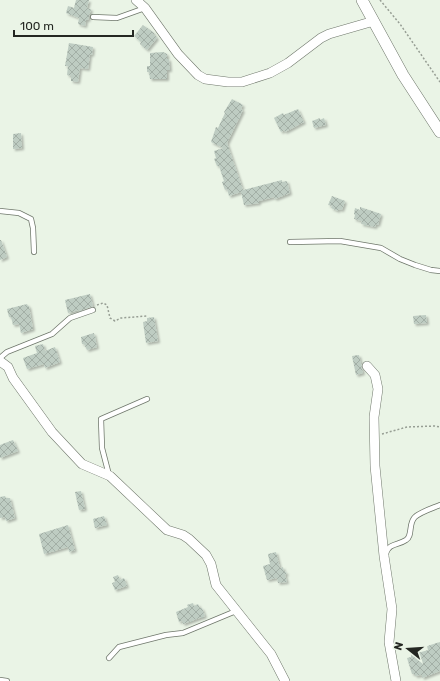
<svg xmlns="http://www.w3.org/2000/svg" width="440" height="681" viewBox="0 0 440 681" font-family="Rubik,sans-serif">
	<defs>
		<pattern id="building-cross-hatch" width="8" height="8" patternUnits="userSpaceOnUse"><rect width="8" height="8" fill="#beccc2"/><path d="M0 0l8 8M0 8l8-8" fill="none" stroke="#a3afa6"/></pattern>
		<filter id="shadow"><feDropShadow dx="2" dy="2" stdDeviation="1" flood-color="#0004"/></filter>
	</defs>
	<rect width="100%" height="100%" fill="#eaf4e6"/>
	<!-- building -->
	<path fill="url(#building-cross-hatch)" filter="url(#shadow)" d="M76 0H89L87 8 91 9 88 20H86L85 26 78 24 79 18 66 13 68 6 74 8Z
		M143 25 154 33V34L157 38 147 50 140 44 141 42 134 36Z
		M69 43 93 47 92 55 90 54 88 69 80 68 78 82 71 81V76L67 75 68 66H65Z
		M163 52 167 54V59H169L170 70H167V79H150L149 72H147V66H150V53Z
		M232 99 243 105 241 109 243 110 227 143 243 190 282 180V182L287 181 290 193 275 199 274 197 259 201V203L244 205 241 192 229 196 227 189 225 190 222 182 224 181 219 166H217L214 159 216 158 214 151 223 148 211 142 216 127 218 128 225 113 224 112Z
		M298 109 304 122 285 132 284 130 281 132 274 118 283 113 284 115 286 114Z
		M320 118V120L324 118 326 125 314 128 312 121Z
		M21 133 22 148 13 149V134Z
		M332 196 345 201 342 210 338 209V211L331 208 332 206 328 205Z
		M360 207 381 214 378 225 376 224 375 227 361 224 362 221 354 219 355 215 354 214 355 208 360 210Z
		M0 240H1L7 257 0 260Z
		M90 294 93 306 80 311 79 310 68 313 65 300Z
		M27 304 28 306H29L33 329 21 333 19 324 13 325 11 317H9L7 309Z
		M426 315 427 323 414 324 413 316Z
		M154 317 158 341 146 343 143 322 147 321V318Z
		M94 333 97 347 87 350 84 344H82L81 337Z
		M43 344 45 351 55 347 60 362 45 368 44 364 27 369 23 358 37 353 35 346Z
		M359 355 363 373 356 375 352 356Z
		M13 440 18 451 0 458V445Z
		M81 491 85 509 79 510 75 492Z
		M5 496 6 498H10L15 518 6 521 5 517 0 518V497Z
		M104 516 107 525 95 528 93 519Z
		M68 525 75 550 69 552 68 547 44 554 39 534Z
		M276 552 280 568 283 567 284 571 287 573 285 575 287 582 278 583 277 578 267 580 263 566 270 564 268 554Z
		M118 575 120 580 124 578 127 586 115 590 112 583 115 582 113 577Z
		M193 603 194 606 198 604 200 608H202L205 616 183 624 182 621 179 622 176 612 188 607 187 605Z
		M440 642V671L422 678V675L415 676V674H412L407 658 411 657V655L428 650 427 646Z"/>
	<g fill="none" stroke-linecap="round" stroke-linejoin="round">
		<defs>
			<path id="service" d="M93 17 117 18 145 8
				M0 211 19 213 31 219 33 228 34 252
				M290 242 340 241 381 248 400 259 415 265 431 270 440 271
				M0 358 7 352 52 334 70 318 93 310
				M109 475 102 448 101 419 147 399
				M386 553C389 543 399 545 406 540 413 536 408 523 415 517 420 512 433 508 440 505
				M109 658 119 647 166 635 183 633 236 611
				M0 680 7 681"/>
			<path id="minor" d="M136 0 145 8 178 54 198 75 205 79 228 82H242L270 73 288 63 321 38 329 34 374 21
				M0 361 8 367 13 378 52 432 82 464 110 476 167 530 183 535 189 539 206 555 211 564 216 585 271 654 285 681
				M367 366 375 375 378 389 374 417 375 466 384 556 392 609 389 642 396 681"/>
			<path id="tertiary" d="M362 0 403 75 440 132"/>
		</defs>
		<!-- service casing -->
		<use href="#service" stroke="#6f776b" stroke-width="6"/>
		<!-- minor casing -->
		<use href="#minor" stroke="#6f776b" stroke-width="10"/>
		<!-- tertiary casing -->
		<use href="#tertiary" stroke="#6f776b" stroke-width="12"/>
		<!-- path -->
		<path stroke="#979e94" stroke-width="1.5" stroke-dasharray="2 2" stroke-linecap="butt" d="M380 0 400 24 440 82
			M97 305 103 303 107 305 110 318 115 321 121 318 147 316
			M382 434 407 427 435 426 440 427"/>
		<!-- service -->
		<use href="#service" stroke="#fff" stroke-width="4.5"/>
		<!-- minor -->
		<use href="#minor" stroke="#fff" stroke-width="9"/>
		<!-- tertiary -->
		<use href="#tertiary" stroke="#fff" stroke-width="11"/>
	</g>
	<!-- north arrow -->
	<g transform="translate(408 649) rotate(287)" stroke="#eaf4e6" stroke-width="3" paint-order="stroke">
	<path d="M0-3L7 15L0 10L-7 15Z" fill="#242722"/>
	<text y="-6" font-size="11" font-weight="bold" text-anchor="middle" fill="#242722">N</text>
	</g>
	<!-- scale -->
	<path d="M14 30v6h119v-6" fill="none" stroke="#242722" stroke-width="2"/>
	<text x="20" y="30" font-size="12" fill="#242722" stroke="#eaf4e6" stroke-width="3" paint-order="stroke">100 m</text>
</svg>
